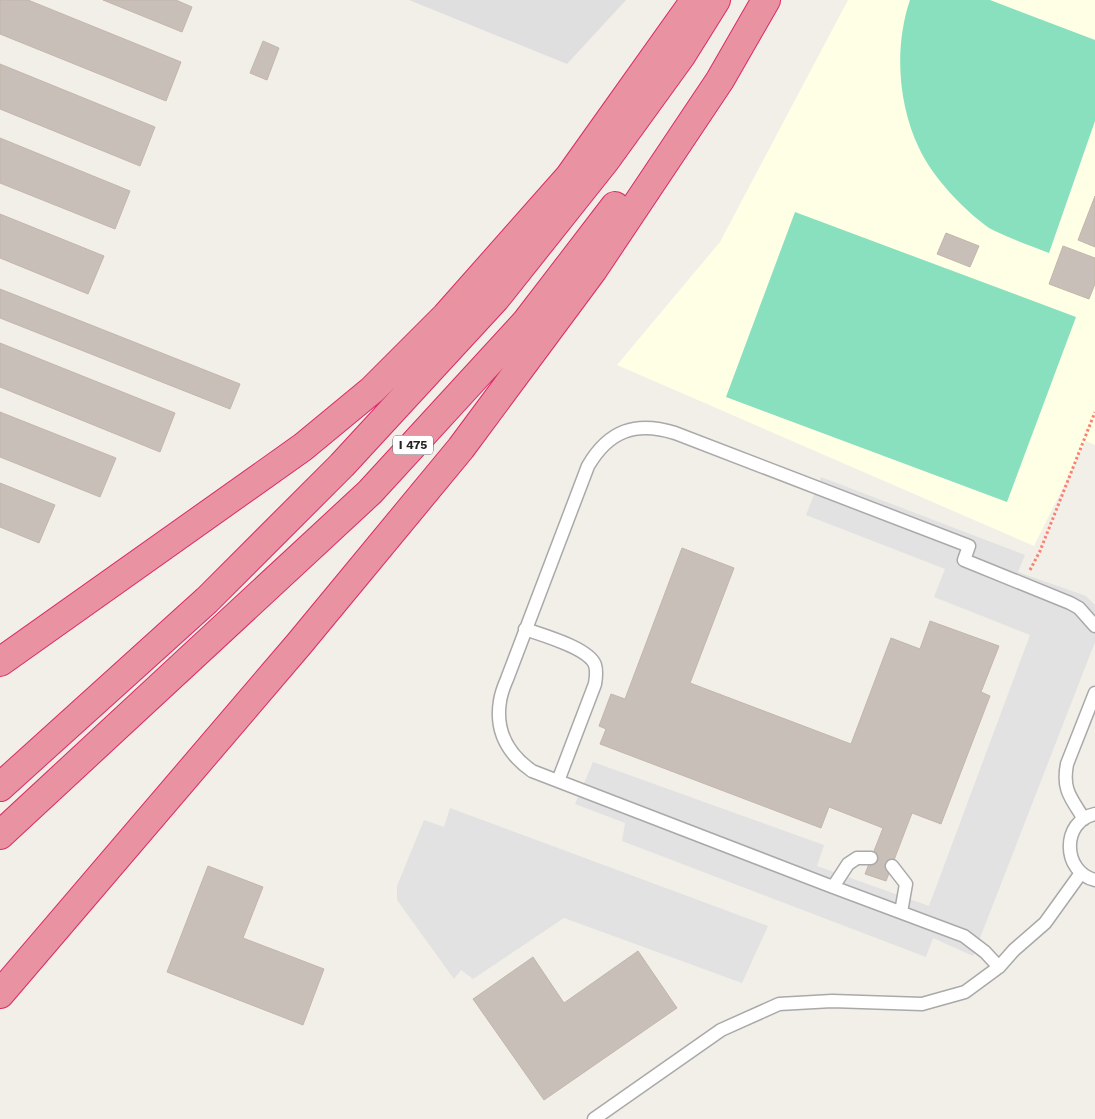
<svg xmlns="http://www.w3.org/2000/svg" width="1095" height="1119" viewBox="0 0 1095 1119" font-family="'Work Sans',sans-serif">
	<rect width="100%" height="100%" fill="#f2efe9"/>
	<!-- residential -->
	<path fill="#e0dfdf" d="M409 0H626L567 64Z"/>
	<!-- education -->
	<path fill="#ffffe5" d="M848 0H1095V445L1086 441 1034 546 617 365 720 242Z"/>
	<!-- pitch -->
	<path fill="#88e0be" d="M910 0H990L1095 40V121L1049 253C1034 247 1020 242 1006 236 1000 233 994 231 989 228 963 209 933 178 919 148 898 104 894 47 910 0Z
		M795 212 1076 317 1007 502 726 397Z"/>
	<!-- parking -->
	<path fill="#e2e2e2" d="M821 477 1025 555 1018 572 1086 596 1095 605V642L973 956 933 938 926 957 622 841 625 823 575 804 593 762 824 845 817 866 929 906 1030 635 934 597 945 569 806 515Z
		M450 808 768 926 742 983 564 918 473 979 461 970 454 979 397 900V886L424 820 444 827Z"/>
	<!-- building -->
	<path fill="#c7bfb8" stroke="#c4b6ab" d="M0 0H28L181 62 166 101 0 34Z
		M103 0H176L192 7 182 32Z
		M263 41 279 48 267 80 250 73Z
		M0 64 155 127 140 166 0 109Z
		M0 138 130 191 115 229 0 183Z
		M1095 196V247L1078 240Z
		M0 214 104 256 88 294 0 258Z
		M946 233 979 246 970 267 937 254Z
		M1063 246 1095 258V284L1089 299 1049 284Z
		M0 289 240 384 230 409 0 318Z
		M0 343 175 413 160 452 0 387Z
		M0 412 116 458 100 497 0 457Z
		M0 483 55 505 39 543 0 527Z
		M682 548 734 568 690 683 851 744 891 638 920 649 930 621 999 646 981 692 990 696 941 824 912 813 886 881 865 874 883 828 829 807 821 828 600 744 606 729 599 726 611 694 625 699Z
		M208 866 263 887 243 938 324 969 303 1025 167 972Z
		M638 951 677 1008 544 1100 473 999 533 957 564 1003Z"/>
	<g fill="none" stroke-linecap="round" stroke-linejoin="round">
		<defs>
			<path id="service" d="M525 629C542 635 589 648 595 665 597 671 596 678 595 684L558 781
				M1095 814C1061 821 1062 872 1095 880
				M1084 819C1071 798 1062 790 1067 764L1095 693
				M892 866 906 884 901 912
				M833 887 848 864 857 858H871
				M999 967 985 952 964 936 833 887 532 771C508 754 495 731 500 701 501 694 504 686 507 679L588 466C609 430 636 421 675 433L969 546 964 560 1070 603 1079 608 1095 626
				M594 1119 721 1030 779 1004 832 1001 922 1004 965 992 999 967 1014 950 1045 923 1081 873"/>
			<path id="motorway" d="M0 662 303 447 372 390 446 316 569 177 695 0
				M0 787 207 600 342 465 496 298 605 161 681 56 716 0
				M0 835 370 492 526 322 615 206
				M0 994 299 644 461 448 593 270 720 80 766 0"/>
		</defs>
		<!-- service casing -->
		<use href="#service" stroke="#a9a9a9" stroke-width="15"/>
		<!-- motorway casing -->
		<use href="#motorway" stroke="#dc2a67" stroke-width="30"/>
		<!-- path -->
		<path stroke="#fa8072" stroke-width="3" stroke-dasharray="2.5 2.5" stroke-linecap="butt" d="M1030 570 1040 551 1095 412"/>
		<!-- service -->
		<use href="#service" stroke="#fff" stroke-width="12"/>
		<!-- motorway -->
		<use href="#motorway" stroke="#e892a2" stroke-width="28"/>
	</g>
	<g text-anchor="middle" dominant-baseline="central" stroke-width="5" stroke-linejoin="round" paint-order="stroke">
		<!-- shield labels -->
		<rect fill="#fff" stroke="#646464" stroke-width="1" x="393" y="435.5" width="40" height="19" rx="4"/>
		<g font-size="12" font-weight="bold" fill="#222">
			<text x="413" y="445">I 475</text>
		</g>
	</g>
</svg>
